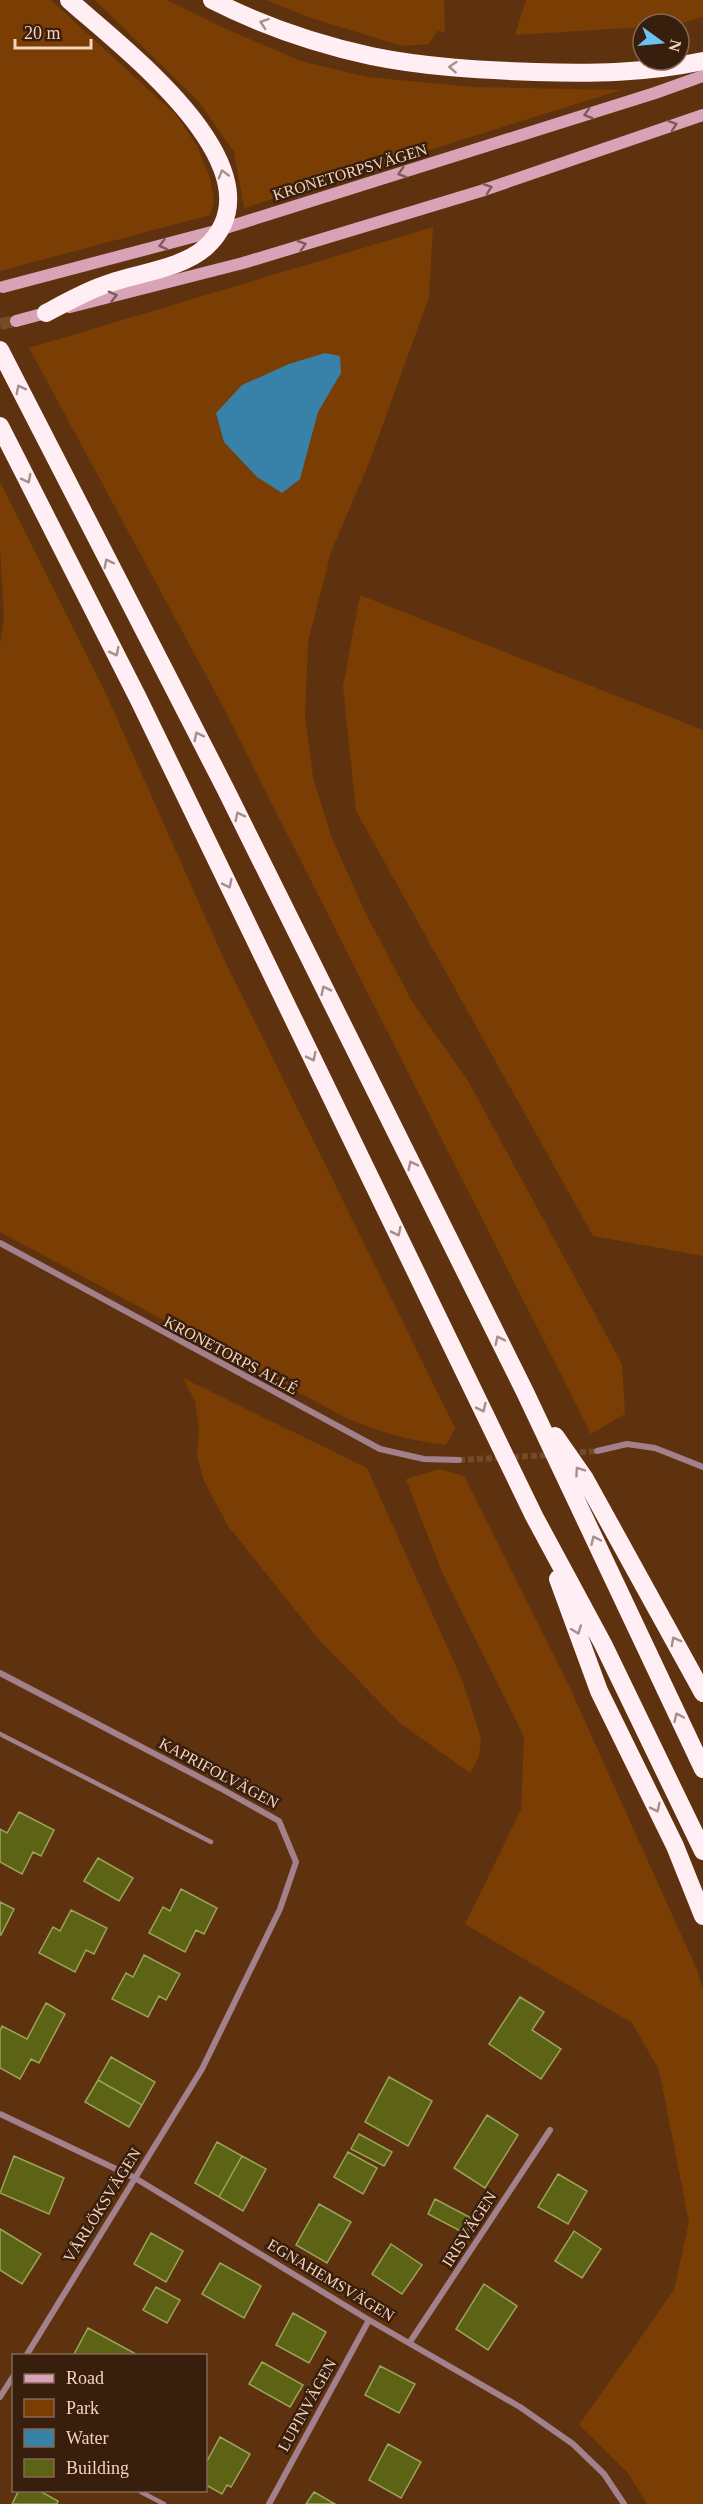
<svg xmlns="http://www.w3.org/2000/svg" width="703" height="2504" viewBox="0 0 703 2504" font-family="'Times New Roman',serif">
	<rect width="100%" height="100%" fill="#5e320e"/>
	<!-- green -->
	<path fill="#7a3d04" d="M0 0H51L177 116 197 146 210 178 214 202 210 215 0 271Z
		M95 0H167L224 28 301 61 367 77 473 87 621 90 244 208 234 152 199 102Z
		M266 0H444L445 32 437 31 429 44 402 46 308 17Z
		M526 0H703V17L679 24H643V27L515 35Z
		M433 227 429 297 369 463 331 552 308 642 305 715 313 777 331 836 366 914 413 1003 467 1079 622 1364 625 1414 591 1434 221 703 29 348Z
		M0 482 107 696 223 957 455 1428 446 1445C410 1441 380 1432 346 1418L0 1232V645L4 618 0 548Z
		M360 595 703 730V1256L593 1236 356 811 343 686Z
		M183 1378 367 1468 463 1682 481 1738 479 1756 470 1773 400 1723 320 1641 228 1526 204 1481 197 1456 199 1429 195 1401Z
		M439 1469 464 1476 569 1686 697 1970 703 1989V2504H647L627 2472 579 2425 674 2290 689 2222 659 2070 632 2023 465 1924 521 1810 524 1737 441 1570 406 1479Z"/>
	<!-- water -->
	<path fill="#3881a9" d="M325 353 340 356 341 373 318 412 300 479 282 493 257 477 224 442 216 413 242 385 289 364Z"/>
	<!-- building -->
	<path fill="#5c6314" stroke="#9aa459" stroke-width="1.5" d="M19 1812 54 1830 41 1856 33 1852 22 1874 0 1862V1829L7 1833Z
		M98 1858 133 1878 119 1901 84 1881Z
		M181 1889 217 1908 204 1934 196 1930 185 1952 149 1933 163 1907 170 1911Z
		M0 1902 14 1909 1 1935H0Z
		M71 1910 107 1928 94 1954 86 1950 75 1972 39 1953 53 1927 60 1931Z
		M144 1955 180 1974 166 2000 159 1996 148 2017 112 1999 126 1973 133 1977Z
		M520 1997 544 2012 532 2030 561 2049 541 2079 489 2044Z
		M46 2003 65 2014 39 2063 31 2059 20 2079 0 2068V2031L2 2026 27 2039Z
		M111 2057 155 2082 142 2105 98 2080Z
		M389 2077 432 2101 408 2146 365 2122Z
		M98 2080 142 2105 129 2127 85 2102Z
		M487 2115 518 2135 485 2188 454 2168Z
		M359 2134 392 2152 384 2166 351 2149Z
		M217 2142 242 2156 219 2197 195 2183Z
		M348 2152 377 2168 363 2194 334 2177Z
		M14 2156 64 2178 49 2214 0 2193Z
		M242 2156 266 2169 243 2211 219 2197Z
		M558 2174 587 2191 568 2224 538 2207Z
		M435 2199 473 2219 466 2234 428 2214Z
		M319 2204 351 2222 327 2263 296 2245Z
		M0 2229 41 2254 22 2284 0 2270Z
		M574 2231 601 2249 582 2278 555 2261Z
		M151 2233 183 2251 166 2282 134 2264Z
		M391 2244 422 2265 402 2294 372 2274Z
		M220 2263 261 2286 244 2318 202 2294Z
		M484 2284 517 2306 488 2350 456 2329Z
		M156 2287 180 2300 167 2323 143 2310Z
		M293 2313 326 2332 309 2363 276 2345Z
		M88 2328 136 2354 135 2356H73Z
		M262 2362 303 2385 290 2407 249 2384Z
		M380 2366 415 2384 399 2413 365 2395Z
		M220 2437 250 2454 231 2487 227 2485 222 2494 206 2485V2463Z
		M388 2444 421 2462 401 2498 369 2480Z
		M19 2490H38L58 2501 57 2504H12Z
		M314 2492 335 2504H306Z"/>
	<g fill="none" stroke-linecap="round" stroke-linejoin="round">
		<!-- minor-tunnel -->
		<path stroke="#754a28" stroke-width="6" stroke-dasharray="6 3" stroke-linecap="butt" d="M571 1453 597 1451
			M459 1460 551 1455"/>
		<!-- secondary-tunnel -->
		<path stroke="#754a28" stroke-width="12" stroke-dasharray="12 6" stroke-linecap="butt" d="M0 324 16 321"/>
		<!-- service -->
		<path stroke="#a2808c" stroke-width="4.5" d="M0 1734 211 1842
			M141 2492 164 2504"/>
		<!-- minor -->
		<path stroke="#a2808c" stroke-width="6" d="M0 1243 380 1449 424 1459 459 1460
			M597 1451 627 1444 655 1448 703 1467
			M0 1673 220 1788 279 1821 296 1862 280 1909 202 2069 26 2356
			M0 2114 135 2178 369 2320 520 2407 573 2444 604 2474 624 2504
			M410 2342 550 2130
			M0 2397 14 2375
			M269 2504 369 2320"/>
		<!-- secondary -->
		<path stroke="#d9a3b7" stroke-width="12" d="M3 287 219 230 655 93 703 76
			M70 307 243 263 481 191 703 115
			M16 321 53 311"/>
		<!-- motorway -->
		<path stroke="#ffeef3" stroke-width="18" d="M212 0C261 25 317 44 371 56 424 67 480 70 535 72 592 74 647 73 703 61
			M46 313C63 304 81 294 99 287 131 273 179 271 206 247 288 171 120 46 69 0
			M0 350 225 788 525 1392 703 1769
			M0 426 138 698 534 1516 603 1644 703 1851
			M555 1436 585 1479 703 1693
			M558 1579 599 1691 675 1846 703 1916"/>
	</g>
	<!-- one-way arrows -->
	<defs><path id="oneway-chevron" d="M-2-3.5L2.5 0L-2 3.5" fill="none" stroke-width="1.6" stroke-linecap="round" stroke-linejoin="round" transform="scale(1.5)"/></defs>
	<g stroke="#a5908b">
		<use href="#oneway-chevron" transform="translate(264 23) rotate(-161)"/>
		<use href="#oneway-chevron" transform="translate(453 67) rotate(-176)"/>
		<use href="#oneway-chevron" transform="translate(223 174) rotate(-106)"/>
		<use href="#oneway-chevron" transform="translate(20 389) rotate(-117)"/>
		<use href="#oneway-chevron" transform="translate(27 479) rotate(63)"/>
		<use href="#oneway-chevron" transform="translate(108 563) rotate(-117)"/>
		<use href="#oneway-chevron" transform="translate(115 652) rotate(63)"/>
		<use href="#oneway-chevron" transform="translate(198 736) rotate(-117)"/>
		<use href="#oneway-chevron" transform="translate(239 816) rotate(-116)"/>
		<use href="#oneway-chevron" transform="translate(228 884) rotate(64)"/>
		<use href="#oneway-chevron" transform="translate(325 990) rotate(-116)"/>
		<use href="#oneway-chevron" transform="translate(312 1057) rotate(64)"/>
		<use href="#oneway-chevron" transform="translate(412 1165) rotate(-116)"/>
		<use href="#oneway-chevron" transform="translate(397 1232) rotate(64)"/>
		<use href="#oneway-chevron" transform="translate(499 1340) rotate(-116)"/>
		<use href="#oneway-chevron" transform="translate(482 1408) rotate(64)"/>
		<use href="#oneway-chevron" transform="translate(579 1471) rotate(-125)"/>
		<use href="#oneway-chevron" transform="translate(595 1540) rotate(-115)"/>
		<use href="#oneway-chevron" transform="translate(577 1630) rotate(70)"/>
		<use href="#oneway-chevron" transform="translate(675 1641) rotate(-118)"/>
		<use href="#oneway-chevron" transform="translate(678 1717) rotate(-115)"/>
		<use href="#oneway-chevron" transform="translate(656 1808) rotate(64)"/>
	</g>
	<g stroke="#805a59">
		<use href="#oneway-chevron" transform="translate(588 114) rotate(163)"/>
		<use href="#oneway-chevron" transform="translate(673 125) rotate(-19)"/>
		<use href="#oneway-chevron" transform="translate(402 173) rotate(163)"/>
		<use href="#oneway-chevron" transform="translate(488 188) rotate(-19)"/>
		<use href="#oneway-chevron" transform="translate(163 245) rotate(165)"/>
		<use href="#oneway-chevron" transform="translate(302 245) rotate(-17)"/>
		<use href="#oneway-chevron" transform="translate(113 296) rotate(-14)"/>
	</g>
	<g text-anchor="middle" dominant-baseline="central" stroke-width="5" stroke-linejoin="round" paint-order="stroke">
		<!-- street labels -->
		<g font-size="16" fill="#f6d3bc" stroke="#381e0c">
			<text transform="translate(350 172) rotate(-17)">KRONETORPSVÄGEN</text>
			<text transform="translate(231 1355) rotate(28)">KRONETORPS ALLÉ</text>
			<text transform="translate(219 1773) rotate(28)">KAPRIFOLVÄGEN</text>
			<text transform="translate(102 2205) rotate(-58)">VÅRLÖKSVÄGEN</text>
			<text transform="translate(469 2229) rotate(-57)">IRISVÄGEN</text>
			<text transform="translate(331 2280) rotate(31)">EGNAHEMSVÄGEN</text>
			<text transform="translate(307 2405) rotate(-61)">LUPINVÄGEN</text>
		</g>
	</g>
	<!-- legend -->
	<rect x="12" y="2354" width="195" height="138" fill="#381e0c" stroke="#846652" stroke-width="1.5"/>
	<rect x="24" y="2374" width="30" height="9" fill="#d9a3b7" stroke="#846652" stroke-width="1.5"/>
	<text x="66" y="2384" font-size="18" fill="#f6d3bc">Road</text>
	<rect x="24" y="2399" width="30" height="18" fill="#7a3d04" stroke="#846652" stroke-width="1.5"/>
	<text x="66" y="2414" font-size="18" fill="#f6d3bc">Park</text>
	<rect x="24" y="2429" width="30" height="18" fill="#3881a9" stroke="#846652" stroke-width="1.5"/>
	<text x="66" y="2444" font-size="18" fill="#f6d3bc">Water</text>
	<rect x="24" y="2459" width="30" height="18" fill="#5c6314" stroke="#846652" stroke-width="1.5"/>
	<text x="66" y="2474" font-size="18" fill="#f6d3bc">Building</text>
	<!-- north arrow -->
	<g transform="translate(661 42) rotate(105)"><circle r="28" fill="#381e0c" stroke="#846652" stroke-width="1.5"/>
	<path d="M0-4.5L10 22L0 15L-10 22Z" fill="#6dc2f3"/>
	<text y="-9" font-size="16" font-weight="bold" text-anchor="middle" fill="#f6d3bc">N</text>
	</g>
	<!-- scale -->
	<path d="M15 39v9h76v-9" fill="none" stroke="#f6d3bc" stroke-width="3"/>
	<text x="24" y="39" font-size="18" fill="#f6d3bc" stroke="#381e0c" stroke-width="4.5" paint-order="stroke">20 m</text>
</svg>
